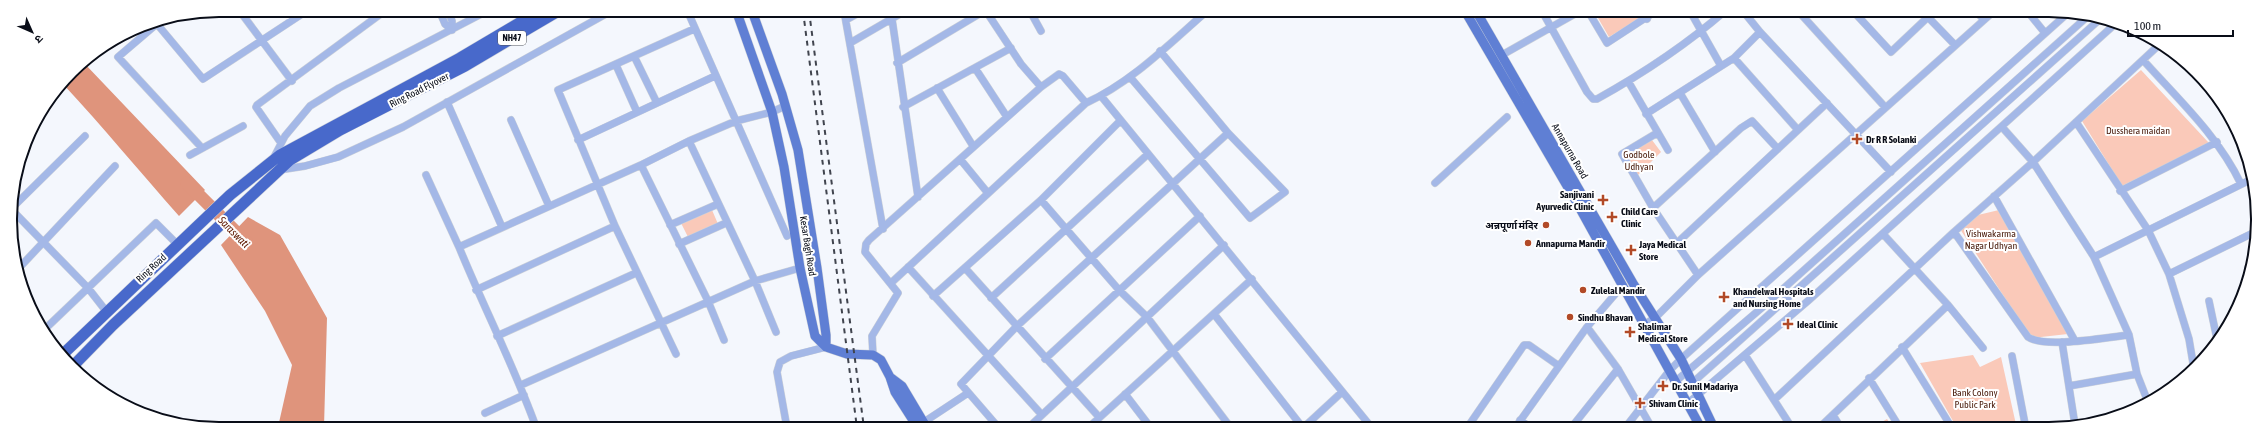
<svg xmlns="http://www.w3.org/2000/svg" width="2268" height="439" viewBox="0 0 2268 439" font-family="'Asap Condensed','Noto Sans Devanagari',sans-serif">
	<rect width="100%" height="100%" fill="#f4f7fd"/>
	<!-- green -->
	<path fill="#fac9b9" d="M1594 11H1638L1642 17 1609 37Z
		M2141 70 2209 143 2122 186 2082 121Z
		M1652 140 1661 152 1637 176 1624 156Z
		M712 210 718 224 688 237 681 223Z
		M1999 210 2068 334 2031 338 1960 229 1978 215Z
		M1973 355 1980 367 2001 357 2017 429 1957 428 1920 363Z
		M1887 419 1893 428H1871Z"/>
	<!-- water -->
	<path fill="#df947c" d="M84 63 205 190 179 216C140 172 103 127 63 84L72 71Z
		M248 217 280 235 327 318 324 427H278L292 365 265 311 221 245Z"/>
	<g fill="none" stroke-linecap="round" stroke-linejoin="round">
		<!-- river -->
		<path stroke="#df947c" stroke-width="13" d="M187 183 247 243"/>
		<defs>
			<path id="minor" d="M239 10 292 81
				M287 10 294 19
				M439 10 445 24 452 30
				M448 10 452 21V30
				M687 10 787 236
				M844 11 883 229
				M986 11 1021 64 1041 87
				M1030 11 1041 31
				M1542 11 1587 92 1593 99H1597C1642 74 1686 45 1725 11
				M1588 11 1607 43 1656 11
				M1642 11 1647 19
				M1690 11 1721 66
				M1743 11 1760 32 1891 172
				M1799 12 1885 107
				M1854 12 1891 52 1928 17
				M1923 12 1955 45
				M1977 12 1984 20
				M2028 12 2045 33
				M892 19 918 197
				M846 20 862 11
				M159 22 118 57 202 148
				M157 24 203 79 308 10
				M850 43 905 11
				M1502 55 1580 11
				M634 56 657 103
				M1734 58 1798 130
				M2143 60C2179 100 2218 136 2241 184
				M897 63 984 11
				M616 65 637 112
				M975 68 1007 117
				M1130 77 1250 218 1285 192 1228 133 1160 51
				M1628 81 1668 150
				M937 88 973 146
				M1680 93 1715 152
				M1101 96 1372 428
				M447 102 502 227
				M903 107 1011 48
				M1646 114 1734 58 1760 32
				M511 120 549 206
				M2076 122 2148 230 2169 274 2189 339 2194 369
				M2002 127 2033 162 2094 257 2129 335 2137 374 2148 402
				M1657 133 1622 154 1653 208 1698 275
				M85 136 11 209 88 288 106 311
				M578 140 715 76
				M689 141 755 281 776 332
				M281 143 256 107 257 105 386 10
				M190 155 243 126
				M273 159 285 136 310 106 339 88 489 10
				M960 159 987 192
				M641 165 708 301 724 340
				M279 170 305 166 338 157 403 127 613 10
				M426 175 459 247
				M1435 183 1507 117
				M2120 191 2217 142
				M1994 196 2075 341
				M1041 200 1119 290 1147 317 1231 428
				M1653 208 1741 128 1752 121 1778 149
				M670 225 718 204
				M1954 232 2028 337C2045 349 2107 337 2129 335
				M1883 234 1948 305 1983 348
				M1677 243 1827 103
				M679 244 726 223
				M2094 257 2252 179
				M908 267 1042 415
				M19 268 115 166
				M965 268 1099 417
				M2248 268 2249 272
				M2169 274 2255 232
				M891 283 1086 103C1132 82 1169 44 1207 11
				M476 290 615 226
				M933 296 1041 200 1120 121
				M991 298 1148 154
				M2209 301 2217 339
				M1214 314 1303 428
				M1645 324 1655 318 1698 275 1993 12
				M1587 327 1618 369 1652 428
				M45 329 156 223 177 244
				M497 336 636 273
				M2062 342 2075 425
				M1902 347 1952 428
				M676 354 615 226 558 90 694 29
				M873 355 872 336 898 293 865 252 866 244 869 240 1041 87 1059 74 1063 76 1086 103
				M1745 355 1792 428
				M2012 356 2026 429
				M1045 359 1200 216
				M1869 378 1900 428
				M1676 381 1765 305 2088 16
				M521 385 755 281 800 268
				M2069 386 2137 374
				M1681 393 2099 20
				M1125 394 1151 428
				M1774 400 1954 232 2033 162 2160 44
				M1687 404 1809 300 2114 25
				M485 413 524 395
				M1833 415 1841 428
				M1520 420 1531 428
				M924 422 968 393
				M536 427C514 366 484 308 459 247L641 165 689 141 736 121 772 112 785 106
				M787 428 777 372 780 362 791 356 826 347
				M999 428 961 384 1017 326 1228 133
				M1028 428 1224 245
				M1088 428 1252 279
				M1303 428 1342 392
				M1467 428 1524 345H1529L1559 366
				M1515 428 1587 327 1623 285
				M1571 428 1618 369
				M1625 428 1670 370 1681 359 2069 12
				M1819 428 1948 305"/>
			<path id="major" d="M736 10 772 112 784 167 800 268 815 336 826 347 847 354 873 355 881 360 890 377 902 386 927 428
				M752 11 782 94 798 150 817 268 826 335V347
				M1465 11 1577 203 1701 428
				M1476 11 1634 285 1681 359 1714 428
				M890 377 895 392 918 428"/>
			<path id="highway" d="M61 356 230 195 280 155 460 58 541 10
				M73 366 113 325 290 160 340 130 465 66 560 10"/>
		</defs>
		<!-- minor casing -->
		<use href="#minor" stroke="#ced2d8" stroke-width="8"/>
		<!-- major casing -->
		<use href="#major" stroke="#ced2d8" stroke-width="10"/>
		<!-- highway casing -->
		<use href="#highway" stroke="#ced2d8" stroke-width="12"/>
		<!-- minor -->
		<use href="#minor" stroke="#a4b8e7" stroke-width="7"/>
		<!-- major -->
		<use href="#major" stroke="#5f7fd4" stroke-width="9"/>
		<!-- highway -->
		<use href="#highway" stroke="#4869cb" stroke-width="11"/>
		<!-- rail -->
		<path stroke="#40444e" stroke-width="2" stroke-dasharray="5 5" stroke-linecap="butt" d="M803 11 857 428
			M809 11 864 428"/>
	</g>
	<!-- markers -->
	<g fill="#b24a27" stroke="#fff" stroke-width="1.5">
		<path d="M1855 133h4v4h4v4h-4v4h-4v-4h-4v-4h4z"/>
		<path d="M1601 194h4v4h4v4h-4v4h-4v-4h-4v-4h4z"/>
		<path d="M1610 211h4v4h4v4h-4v4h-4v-4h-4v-4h4z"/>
		<circle cx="1546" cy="225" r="4"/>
		<circle cx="1528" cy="243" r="4"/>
		<path d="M1629 244h4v4h4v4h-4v4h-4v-4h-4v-4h4z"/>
		<circle cx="1583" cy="290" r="4"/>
		<path d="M1722 291h4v4h4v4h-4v4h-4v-4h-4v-4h4z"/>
		<circle cx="1570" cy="317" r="4"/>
		<path d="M1786 318h4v4h4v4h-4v4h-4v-4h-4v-4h4z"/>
		<path d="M1628 326h4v4h4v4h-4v4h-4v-4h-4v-4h4z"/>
		<path d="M1661 380h4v4h4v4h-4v4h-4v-4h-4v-4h4z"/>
		<path d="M1638 397h4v4h4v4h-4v4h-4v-4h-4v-4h4z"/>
	</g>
	<g text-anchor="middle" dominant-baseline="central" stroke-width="4" stroke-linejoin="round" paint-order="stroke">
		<!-- shield labels -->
		<rect fill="#fff" stroke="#53565d" stroke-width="1" x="498" y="31" width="28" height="14" rx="3"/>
		<g font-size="9" font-weight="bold" fill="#090d18">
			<text x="512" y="38">NH47</text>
		</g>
		<!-- street labels -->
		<g font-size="10" fill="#090d18" stroke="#fff">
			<text transform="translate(419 90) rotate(-27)">Ring Road Flyover</text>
			<text transform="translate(1570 151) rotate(60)">Annapurna Road</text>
			<text transform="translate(808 246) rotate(81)">Kesar Bagh Road</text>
			<text transform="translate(151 268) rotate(-43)">Ring Road</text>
		</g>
		<!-- park labels -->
		<g font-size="10" fill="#471909" stroke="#fff">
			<text x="2138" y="130">Dusshera maidan</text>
			<text x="1639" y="154">Godbole<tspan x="1639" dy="12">Udhyan</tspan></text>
			<text x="1991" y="233">Vishwakarma<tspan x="1991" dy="12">Nagar Udhyan</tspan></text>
			<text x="1975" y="392">Bank Colony<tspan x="1975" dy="12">Public Park</tspan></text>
		</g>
		<!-- poi labels -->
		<g font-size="10" font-weight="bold" fill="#090d18" stroke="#fff" text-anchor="start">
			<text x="1866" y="139">Dr R R Solanki</text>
			<text x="1594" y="194" text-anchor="end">Sanjivani<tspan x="1594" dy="12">Ayurvedic Clinic</tspan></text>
			<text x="1621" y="211">Child Care<tspan x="1621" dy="12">Clinic</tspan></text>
			<text x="1538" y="225" text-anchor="end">अन्नपूर्णा मंदिर</text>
			<text x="1536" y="243">Annapurna Mandir</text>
			<text x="1639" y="244">Jaya Medical<tspan x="1639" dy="12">Store</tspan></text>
			<text x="1591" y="290">Zulelal Mandir</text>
			<text x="1733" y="291">Khandelwal Hospitals<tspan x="1733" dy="12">and Nursing Home</tspan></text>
			<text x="1578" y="317">Sindhu Bhavan</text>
			<text x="1797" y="324">Ideal Clinic</text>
			<text x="1638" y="326">Shalimar<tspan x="1638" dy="12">Medical Store</tspan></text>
			<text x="1672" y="386">Dr. Sunil Madariya</text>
			<text x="1649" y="403">Shivam Clinic</text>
		</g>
		<!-- water labels -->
		<g font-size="11" font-style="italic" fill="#65230c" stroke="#fff">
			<text transform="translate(234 232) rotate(45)">Saraswati</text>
		</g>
	</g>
	<!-- crop -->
	<path d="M0 0H2268V439H0ZM219 17H2049A202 202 0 0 1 2251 219V220A202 202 0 0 1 2049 422H219A202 202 0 0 1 17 220V219A202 202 0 0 1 219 17Z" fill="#fff" fill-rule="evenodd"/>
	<path fill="none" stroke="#090d18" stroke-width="2" d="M219 17H2049A202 202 0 0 1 2251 219V220A202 202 0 0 1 2049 422H219A202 202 0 0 1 17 220V219A202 202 0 0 1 219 17Z"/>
	<!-- north arrow -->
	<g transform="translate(32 32) rotate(135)" stroke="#ffffff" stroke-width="3" paint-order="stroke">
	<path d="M0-3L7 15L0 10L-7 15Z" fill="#090d18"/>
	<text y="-6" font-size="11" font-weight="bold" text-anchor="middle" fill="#090d18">उ</text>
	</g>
	<!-- scale -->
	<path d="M2128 30v6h105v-6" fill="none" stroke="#090d18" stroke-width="2"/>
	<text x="2134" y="30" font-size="12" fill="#090d18" stroke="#ffffff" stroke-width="3" paint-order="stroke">100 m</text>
</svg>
